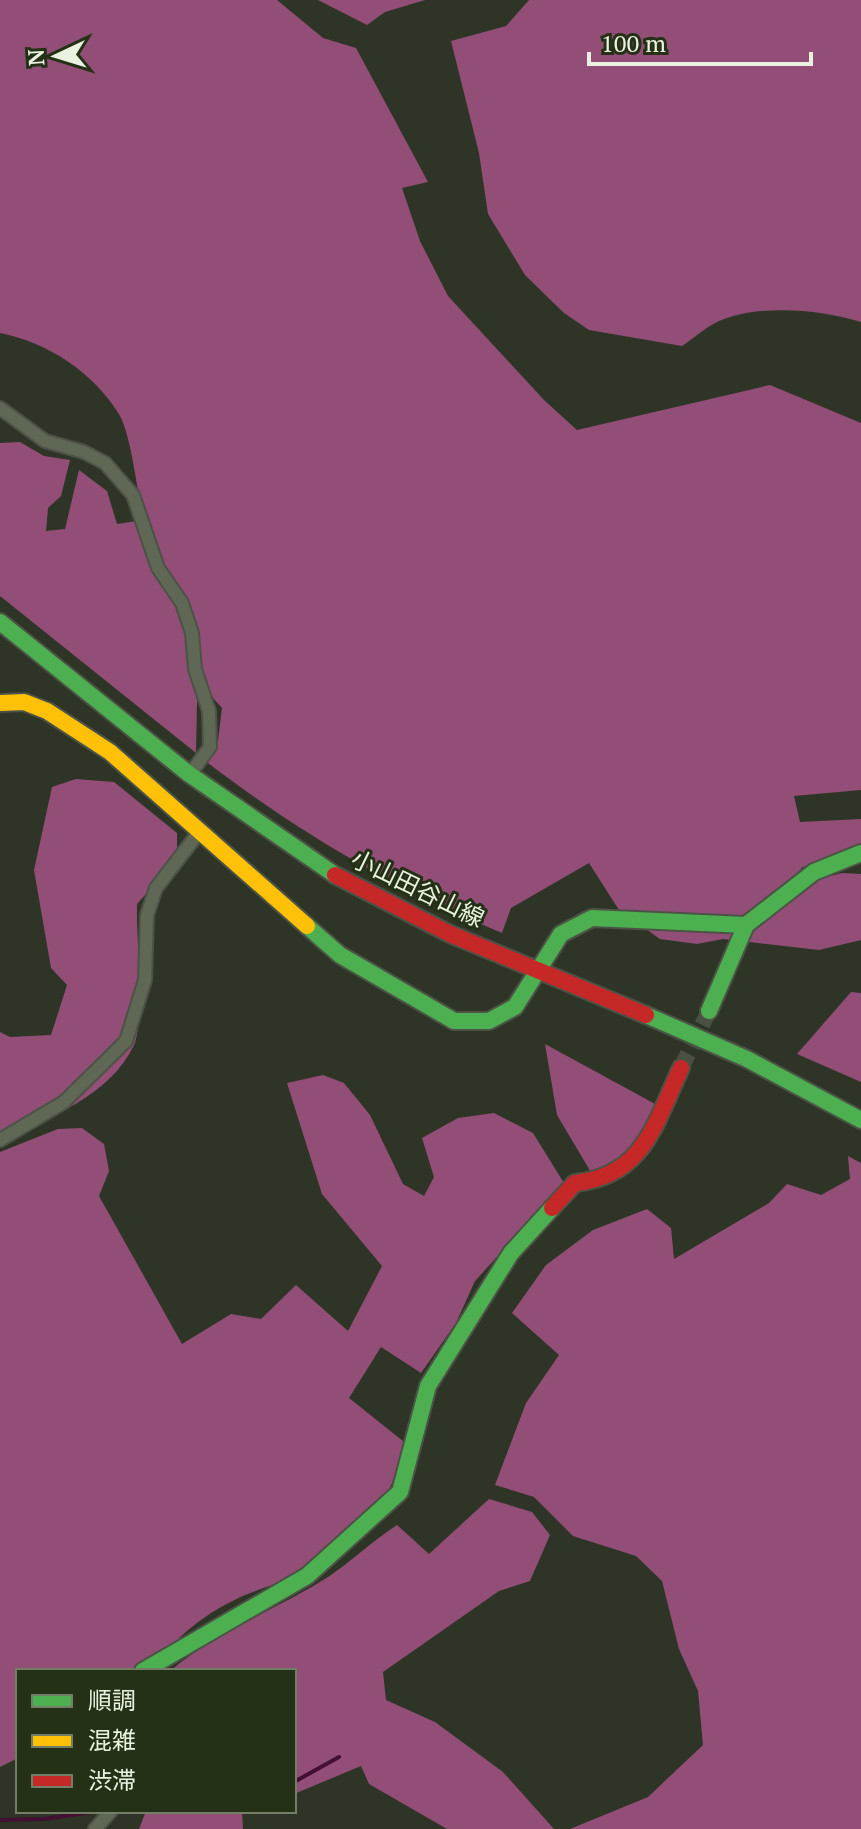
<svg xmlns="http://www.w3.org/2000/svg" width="861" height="1829" viewBox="0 0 861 1829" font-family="'PT Serif','Noto Sans JP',serif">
	<rect width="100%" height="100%" fill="#2e3526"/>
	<!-- forest -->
	<path fill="#924e77" d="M0 0H277L323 38 356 48 428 182 402 188 420 241 448 296 544 400 577 430 770 385 861 423V790L794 796 800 822 861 819V844L801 868 800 884 842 873 861 874V940L819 950 723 939 697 944 660 939 619 910 589 863 511 908 502 933C390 885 305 837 208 763L218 741 222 708 203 687 197 702 196 753 0 596V443L20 442 44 456 70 460 61 496 48 508 46 531 65 529 79 470 107 491 117 524 143 520C138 494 131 436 120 416 95 373 47 342 0 333Z
		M318 0H425L385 12 367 25Z
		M529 0H861V322C819 309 760 304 719 321 706 327 694 338 682 346L589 330 564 313 525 275 488 214 479 153 451 41 506 26Z
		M76 779 114 782 177 833V859L137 904C136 936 145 1020 134 1045 110 1096 49 1119 0 1137V1032L10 1037 51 1035 67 985 51 968 34 870 52 787Z
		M851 992 861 993V1082L797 1054Z
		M545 1044 657 1105 639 1145 592 1174 557 1115Z
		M323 1075 344 1083 370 1115 403 1184 424 1196 434 1177 422 1138 458 1118 494 1113 533 1133 564 1183 475 1281 456 1323 421 1373 381 1347 349 1398 408 1445C394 1480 373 1533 341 1555 313 1574 276 1582 245 1595 203 1614 178 1635 150 1671H18V1758L0 1767V1152L58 1129 82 1128 104 1144 109 1171 99 1196 182 1344 231 1314 261 1319 296 1285 348 1331 382 1266 322 1194 287 1083Z
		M848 1156 861 1163V1829H570L648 1797 703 1745 698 1691 679 1649 662 1581 636 1556 573 1536 534 1497 495 1485 526 1403 559 1355 512 1313 546 1265 593 1230 647 1209 671 1228 674 1259 769 1203 787 1184 821 1195 850 1179Z
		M489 1499 532 1512 550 1535 530 1581 499 1591 383 1672 386 1700 435 1722 503 1772 554 1829H447L369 1784 361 1766 294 1794V1671H170C217 1631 276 1610 328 1577 352 1561 372 1541 397 1525L429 1554Z
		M146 1811H242L243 1829H139Z"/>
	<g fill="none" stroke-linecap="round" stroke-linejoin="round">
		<!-- stream -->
		<path stroke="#430f32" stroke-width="4" d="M294 1782 339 1757
			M153 1811H230
			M0 1820 44 1819 92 1812"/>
		<!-- secondary-tunnel -->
		<path stroke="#4a5142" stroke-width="16" stroke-dasharray="16 8" stroke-linecap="butt" d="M681 1068 709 1011"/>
		<defs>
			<path id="street" d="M0 408 45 441 84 452 105 463 133 495 158 568 182 603 192 633 195 669 209 711 210 747 190 774
				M0 1140 64 1102 126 1041 145 980 147 915 156 888 200 831
				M95 1829 111 1811"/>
			<path id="fast" d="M0 622 189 774 335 875
				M307 926 340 955 454 1021H489L515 1007 561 934 592 918 746 925
				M709 1011 746 925 814 872 861 853
				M646 1015 747 1059 861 1120
				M143 1671 307 1576 400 1492 428 1386 511 1253 552 1208"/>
			<path id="slow" d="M0 703 24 702 47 711 110 752 307 926"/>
			<path id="jam" d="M335 875 450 934 646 1015
				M552 1208 575 1183C644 1176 655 1123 681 1068"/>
		</defs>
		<!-- street casing -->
		<use href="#street" stroke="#4c5246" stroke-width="16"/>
		<!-- fast casing -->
		<use href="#fast" stroke="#4c5246" stroke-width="20"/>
		<!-- slow casing -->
		<use href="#slow" stroke="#4c5246" stroke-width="20"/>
		<!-- jam casing -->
		<use href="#jam" stroke="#4c5246" stroke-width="20"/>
		<!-- street -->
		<use href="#street" stroke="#5f6755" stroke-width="12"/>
		<!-- fast -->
		<use href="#fast" stroke="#4caf50" stroke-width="16"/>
		<!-- slow -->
		<use href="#slow" stroke="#ffc107" stroke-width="16"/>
		<!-- jam -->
		<use href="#jam" stroke="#c62828" stroke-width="16"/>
	</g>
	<g text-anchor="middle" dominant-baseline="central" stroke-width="6" stroke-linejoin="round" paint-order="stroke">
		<!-- street labels -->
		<g font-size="24" fill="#e9f2e1" stroke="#253116">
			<text transform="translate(418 888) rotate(26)">小山田谷山線</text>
		</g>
	</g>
	<!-- legend -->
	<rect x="16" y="1669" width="280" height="144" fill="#253116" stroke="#737e67" stroke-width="2"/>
	<rect x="32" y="1695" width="40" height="12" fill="#4caf50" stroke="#737e67" stroke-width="2"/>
	<text x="88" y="1709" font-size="24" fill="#e9f2e1">順調</text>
	<rect x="32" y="1735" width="40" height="12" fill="#ffc107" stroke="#737e67" stroke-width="2"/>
	<text x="88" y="1749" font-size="24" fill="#e9f2e1">混雑</text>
	<rect x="32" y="1775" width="40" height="12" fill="#c62828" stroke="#737e67" stroke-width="2"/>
	<text x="88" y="1789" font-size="24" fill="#e9f2e1">渋滞</text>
	<!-- north arrow -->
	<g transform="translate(56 56) rotate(266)" stroke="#253116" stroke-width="6" paint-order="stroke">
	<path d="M0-6L14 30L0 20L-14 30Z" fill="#e9f2e1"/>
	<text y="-12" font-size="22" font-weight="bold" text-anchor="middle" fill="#e9f2e1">N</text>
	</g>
	<!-- scale -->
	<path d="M589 52v12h222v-12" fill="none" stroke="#e9f2e1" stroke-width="4"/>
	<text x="601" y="52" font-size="24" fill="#e9f2e1" stroke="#253116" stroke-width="6" paint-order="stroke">100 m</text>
</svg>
